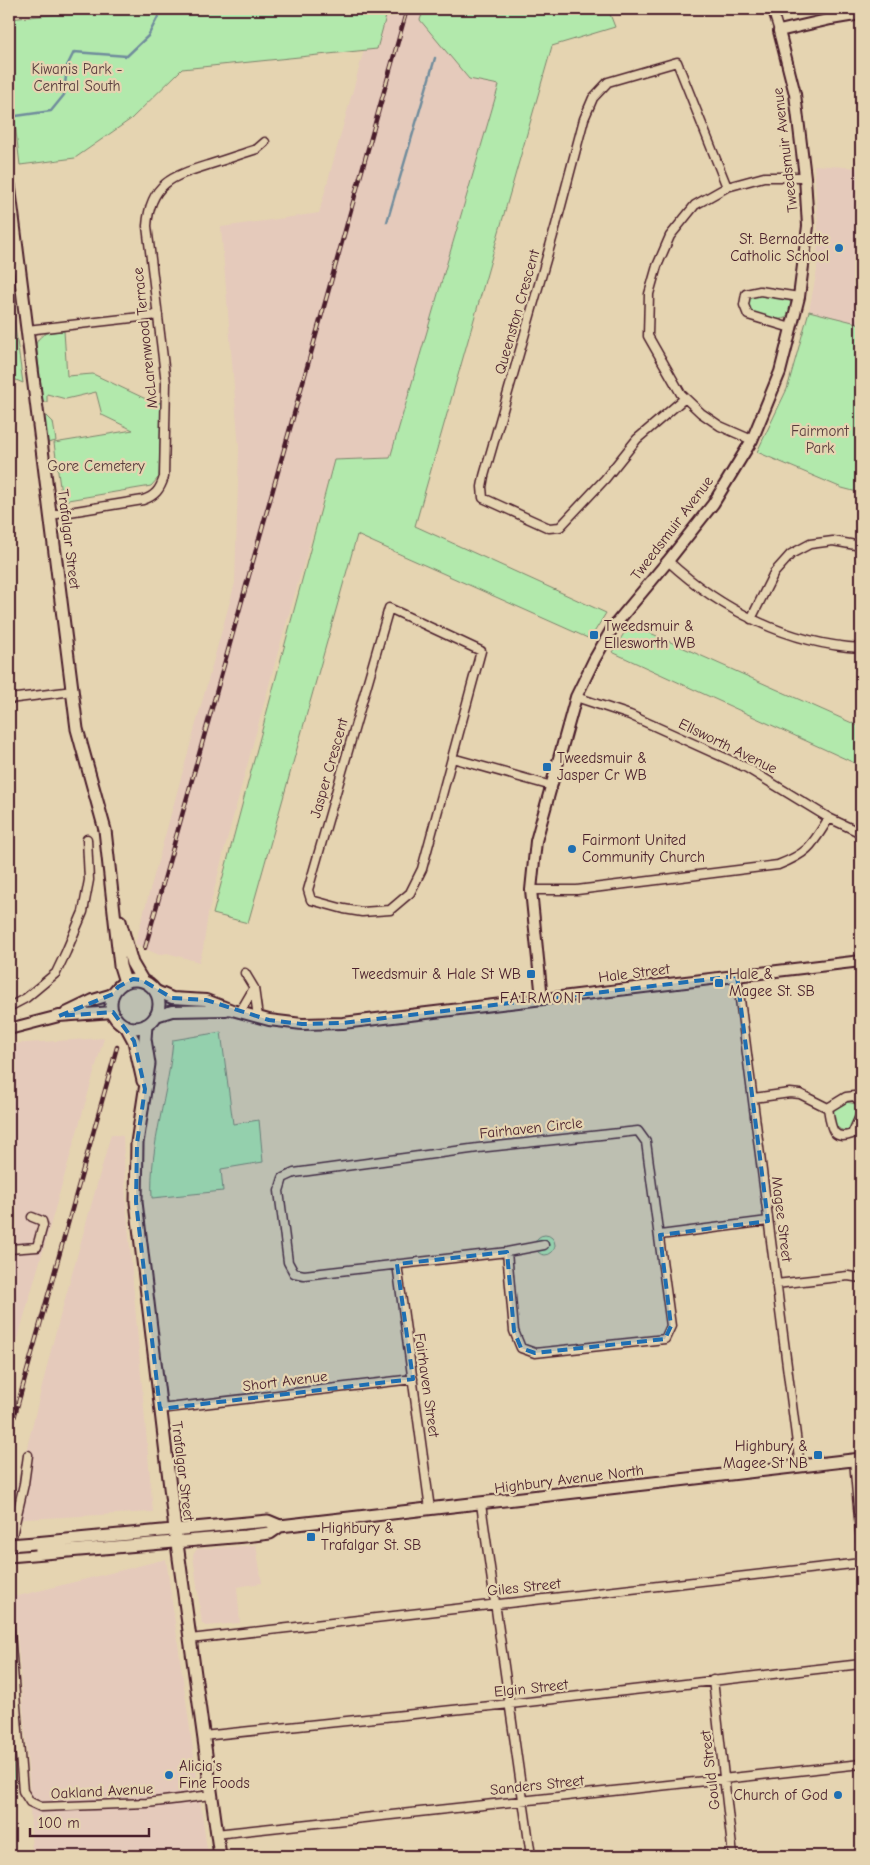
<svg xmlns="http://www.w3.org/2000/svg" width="870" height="1865" viewBox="0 0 870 1865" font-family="'Comic Neue',sans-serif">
	<rect width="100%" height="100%" fill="#e5d4b1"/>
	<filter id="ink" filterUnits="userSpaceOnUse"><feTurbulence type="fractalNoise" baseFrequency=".02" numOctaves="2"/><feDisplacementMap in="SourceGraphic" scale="10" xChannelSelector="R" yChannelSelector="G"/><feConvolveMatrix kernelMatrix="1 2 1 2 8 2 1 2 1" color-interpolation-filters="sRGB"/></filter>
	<g filter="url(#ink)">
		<!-- built -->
		<path fill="#e5cabb" d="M388 9H424L469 79 499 85 390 458 334 460 278 652 225 847 208 914 203 949 199 962 167 953 159 955 135 944 235 583 239 448 221 227 319 213 364 50 377 49Z
			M814 165 861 168V324L809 311 817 270 818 226Z
			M104 1038 9 1369V1044Z
			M111 1134 123 1136 126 1202 153 1512 9 1520 53 1342Z
			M256 1545 262 1583 237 1587 240 1623 206 1626 202 1624 193 1555 197 1549Z
			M166 1559 208 1856H32L29 1780 14 1597Z
			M9 1720 14 1790 12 1856H9Z"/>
		<!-- green -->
		<path fill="#b2e9ac" stroke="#7e846c" d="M70 9H388L377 49 182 69 131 119 75 158 20 165 9 74V19L70 13Z
			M424 9H608L615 27 552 46 415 526 606 613 590 639 357 535 248 923 213 914 334 460 390 458 499 85 469 79 420 20Z
			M9 285 23 383 9 377Z
			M759 294 790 301C801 329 754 320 747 306L750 297Z
			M809 311 861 324V493L842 488 757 452 787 389Z
			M64 331 67 376 93 374 148 400 161 403 159 477 151 486 62 501 54 443 133 430 102 415 96 392 66 399 47 394V402H43L36 344C41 331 52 332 64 331Z
			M44 416H47L53 422 56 441 48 443Z
			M630 624 861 727V766L612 652Z
			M221 1032 233 1124 259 1120 263 1162 221 1169 223 1191 152 1198C149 1145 169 1093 173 1040Z
			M846 1102 856 1104 858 1111 849 1130C836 1134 829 1116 835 1109 837 1106 843 1104 846 1102Z
			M535 1245a10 10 0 1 1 20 0a10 10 0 1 1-20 0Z
			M9 1714 15 1784 13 1795 9 1792Z"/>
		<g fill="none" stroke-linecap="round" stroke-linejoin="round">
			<!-- stream -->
			<path stroke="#708c9c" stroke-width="2.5" d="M9 117 51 111 64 95 67 66 74 52 127 56 148 36 162 9
				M387 222 435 58"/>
			<defs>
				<path id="minor" d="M772 9 779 31
					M791 328 748 315 744 305 746 294 760 291 799 297
					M27 330 158 315
					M685 398 637 439 605 479 560 527 549 528 483 498 482 487 484 476 556 225 584 119 593 98 608 82 677 62 727 187
					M752 440 720 426 701 413 681 394 648 336 649 294 657 266 670 236 695 205 727 187 764 177H805
					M51 515 143 500C155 496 160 490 164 477L166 383 147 226C150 183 173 176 208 165 225 160 241 154 257 149L265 142
					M668 561C721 610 789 644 861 648
					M389 608 481 651 422 869 410 893 390 910 362 912 344 909 311 900 308 890Z
					M751 619 774 573 791 554 810 544 833 541 861 546
					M576 697 630 715 747 768 829 818 861 833
					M9 699 73 691
					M452 758 552 786
					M531 890H577L778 865C809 853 812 845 829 818
					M245 973 254 988 258 1017
					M737 976 800 1467
					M9 1007 26 998 56 973 66 952 83 912 89 880 87 839
					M240 1012 254 988
					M753 1098 790 1093 800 1094 828 1108
					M828 1108C831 1124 830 1142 852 1134L861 1114
					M828 1108 846 1097 854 1096 861 1102
					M660 1235 768 1221
					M9 1249 37 1247 43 1225 42 1221 32 1217
					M507 1252 514 1331 521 1348 535 1353 665 1339 671 1326 646 1142 638 1131 478 1148 294 1173 283 1178 279 1191 288 1262 294 1273 304 1275 507 1252 544 1245
					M397 1264 430 1509
					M776 1284 848 1276 861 1278
					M160 1409 413 1379
					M854 1460 861 1542
					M481 1504 531 1856
					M9 1549 24 1484 28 1455
					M9 1621 23 1791 30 1802 41 1807 147 1803 211 1795
					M190 1639 861 1563
					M713 1680 733 1856
					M203 1736 510 1704 861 1664
					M216 1834 861 1764"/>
				<path id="tertiary" d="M156 991 172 998 206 1000 232 1010 269 1020 302 1024 343 1023 861 961
					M542 999 531 890 536 841 576 697 594 660 613 627 668 561 713 504 752 440 780 372 799 297 808 226 805 177 795 94 779 31 831 19 861 14
					M66 1013 93 1000 113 994
					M156 1016 172 1011 226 1010
					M9 1029 59 1016 113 1012"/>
				<path id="secondary" d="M9 185 77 729 105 830 120 966 125 982
					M120 921 132 963 142 980
					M111 1004a24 24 0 1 1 48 0a24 24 0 1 1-48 0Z
					M146 1025 145 1039 149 1064 137 1143 136 1202 175 1529 220 1856
					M126 1026 134 1041 143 1081
					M35 1543 268 1521 280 1526
					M9 1556 245 1536 270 1533 280 1526 861 1459"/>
			</defs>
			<!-- minor casing -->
			<use href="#minor" stroke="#4a1f2b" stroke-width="11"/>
			<!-- tertiary casing -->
			<use href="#tertiary" stroke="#4a1f2b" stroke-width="14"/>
			<!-- secondary casing -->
			<use href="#secondary" stroke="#4a1f2b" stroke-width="15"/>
			<!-- minor -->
			<use href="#minor" stroke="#e5d4b1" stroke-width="8"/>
			<!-- tertiary -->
			<use href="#tertiary" stroke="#e5d4b1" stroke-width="10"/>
			<!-- secondary -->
			<use href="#secondary" stroke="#e5d4b1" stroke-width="11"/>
			<defs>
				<path id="rail" d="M145 948 407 9
					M9 1436 117 1047"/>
			</defs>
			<!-- rail casing -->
			<use href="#rail" stroke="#4a1f2b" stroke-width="4.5"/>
			<!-- rail -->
			<use href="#rail" stroke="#e5d4b1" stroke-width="2.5" stroke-dasharray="8" stroke-linecap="butt"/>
			<defs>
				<path id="secondary-bridge" d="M9 1545 35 1543"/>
			</defs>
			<!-- secondary-bridge casing -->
			<use href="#secondary-bridge" stroke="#4a1f2b" stroke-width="15" stroke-linecap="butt"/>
			<!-- secondary-bridge -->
			<use href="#secondary-bridge" stroke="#e5d4b1" stroke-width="11"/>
		</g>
	</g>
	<!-- marked area -->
	<path fill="#1f6fb2" fill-opacity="0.2" stroke="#1f6fb2" stroke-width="4" stroke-dasharray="10 6" stroke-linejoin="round" d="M737 976 768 1221 660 1235 671 1326 665 1339 535 1353 521 1348 514 1331 507 1252 397 1264 413 1379 160 1409 136 1202 137 1143 145 1089 134 1041 113 1012 59 1016 113 994 118 987 133 979 142 980 172 998 206 1000 269 1020 302 1024 343 1023Z"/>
	<!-- markers -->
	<g fill="#1f6fb2" stroke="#e5d4b1" stroke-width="2">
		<circle cx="839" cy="248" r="5"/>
		<rect x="589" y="630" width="10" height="10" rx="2.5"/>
		<rect x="542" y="762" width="10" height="10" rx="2.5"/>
		<circle cx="572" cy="849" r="5"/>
		<rect x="526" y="969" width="10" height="10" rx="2.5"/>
		<rect x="714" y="978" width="10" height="10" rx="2.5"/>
		<rect x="813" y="1450" width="10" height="10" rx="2.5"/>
		<rect x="306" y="1532" width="10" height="10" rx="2.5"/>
		<circle cx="169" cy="1775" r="5"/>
		<circle cx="838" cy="1795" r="5"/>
	</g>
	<g text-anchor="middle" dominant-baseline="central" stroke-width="4.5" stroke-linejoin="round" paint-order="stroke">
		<!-- park labels -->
		<g font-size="15" fill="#5a3d3e" stroke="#e5d4b1">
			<text x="77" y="69">Kiwanis Park -<tspan x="77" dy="17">Central South</tspan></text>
			<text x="820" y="431">Fairmont<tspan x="820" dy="17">Park</tspan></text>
			<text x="96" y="466">Gore Cemetery</text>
		</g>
		<!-- street labels -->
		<g font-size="15" fill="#4a1f2b" stroke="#e5d4b1">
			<text transform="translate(785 150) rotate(-97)">Tweedsmuir Avenue</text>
			<text transform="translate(517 312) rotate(-74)">Queenston Crescent</text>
			<text transform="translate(145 338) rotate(-96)">McLarenwood Terrace</text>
			<text transform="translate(672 528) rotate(-53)">Tweedsmuir Avenue</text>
			<text transform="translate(69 539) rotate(83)">Trafalgar Street</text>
			<text transform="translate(728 746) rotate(26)">Ellsworth Avenue</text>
			<text transform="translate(329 768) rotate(-74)">Jasper Crescent</text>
			<text transform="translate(634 973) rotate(-7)">Hale Street</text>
			<text transform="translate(531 1128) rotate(-6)">Fairhaven Circle</text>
			<text transform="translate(782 1219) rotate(83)">Magee Street</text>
			<text transform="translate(285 1381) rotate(-7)">Short Avenue</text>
			<text transform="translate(427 1385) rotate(82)">Fairhaven Street</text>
			<text transform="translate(183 1471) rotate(83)">Trafalgar Street</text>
			<text transform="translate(569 1479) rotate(-7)">Highbury Avenue North</text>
			<text transform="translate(524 1587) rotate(-6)">Giles Street</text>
			<text transform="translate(531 1688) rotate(-6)">Elgin Street</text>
			<text transform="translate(710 1770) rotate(-97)">Gould Street</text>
			<text transform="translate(537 1785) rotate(-6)">Sanders Street</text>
			<text transform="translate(102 1791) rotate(-3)">Oakland Avenue</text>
		</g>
		<!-- poi labels -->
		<g font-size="15" fill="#4a1f2b" stroke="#e5d4b1" text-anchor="start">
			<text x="829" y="239" text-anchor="end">St. Bernadette<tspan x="829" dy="17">Catholic School</tspan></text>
			<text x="604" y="626">Tweedsmuir &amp;<tspan x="604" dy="17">Ellesworth WB</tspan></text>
			<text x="557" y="758">Tweedsmuir &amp;<tspan x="557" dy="17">Jasper Cr WB</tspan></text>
			<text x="582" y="840">Fairmont United<tspan x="582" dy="17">Community Church</tspan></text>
			<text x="521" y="974" text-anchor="end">Tweedsmuir &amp; Hale St WB</text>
			<text x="729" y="974">Hale &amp;<tspan x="729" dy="17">Magee St. SB</tspan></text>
			<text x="808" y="1446" text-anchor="end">Highbury &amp;<tspan x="808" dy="17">Magee St NB</tspan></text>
			<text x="321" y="1528">Highbury &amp;<tspan x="321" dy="17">Trafalgar St. SB</tspan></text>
			<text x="179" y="1766">Alicia's<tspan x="179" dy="17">Fine Foods</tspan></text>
			<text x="828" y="1795" text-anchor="end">Church of God</text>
		</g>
		<!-- neighbourhood labels -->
		<g font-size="16" letter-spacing="1" fill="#4a1f2b" stroke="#e5d4b1">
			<text x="542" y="998">FAIRMONT</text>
		</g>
	</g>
	<!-- margin -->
	<rect width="870" height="1865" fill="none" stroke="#e5d4b1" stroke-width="30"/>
	<rect x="15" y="15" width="840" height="1835" fill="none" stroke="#4a1f2b" stroke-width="2" filter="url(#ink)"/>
	<!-- scale -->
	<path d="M30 1828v8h119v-8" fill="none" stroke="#4a1f2b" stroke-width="2.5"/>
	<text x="38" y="1828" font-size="15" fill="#4a1f2b" stroke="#e5d4b1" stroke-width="4" paint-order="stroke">100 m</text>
</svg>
